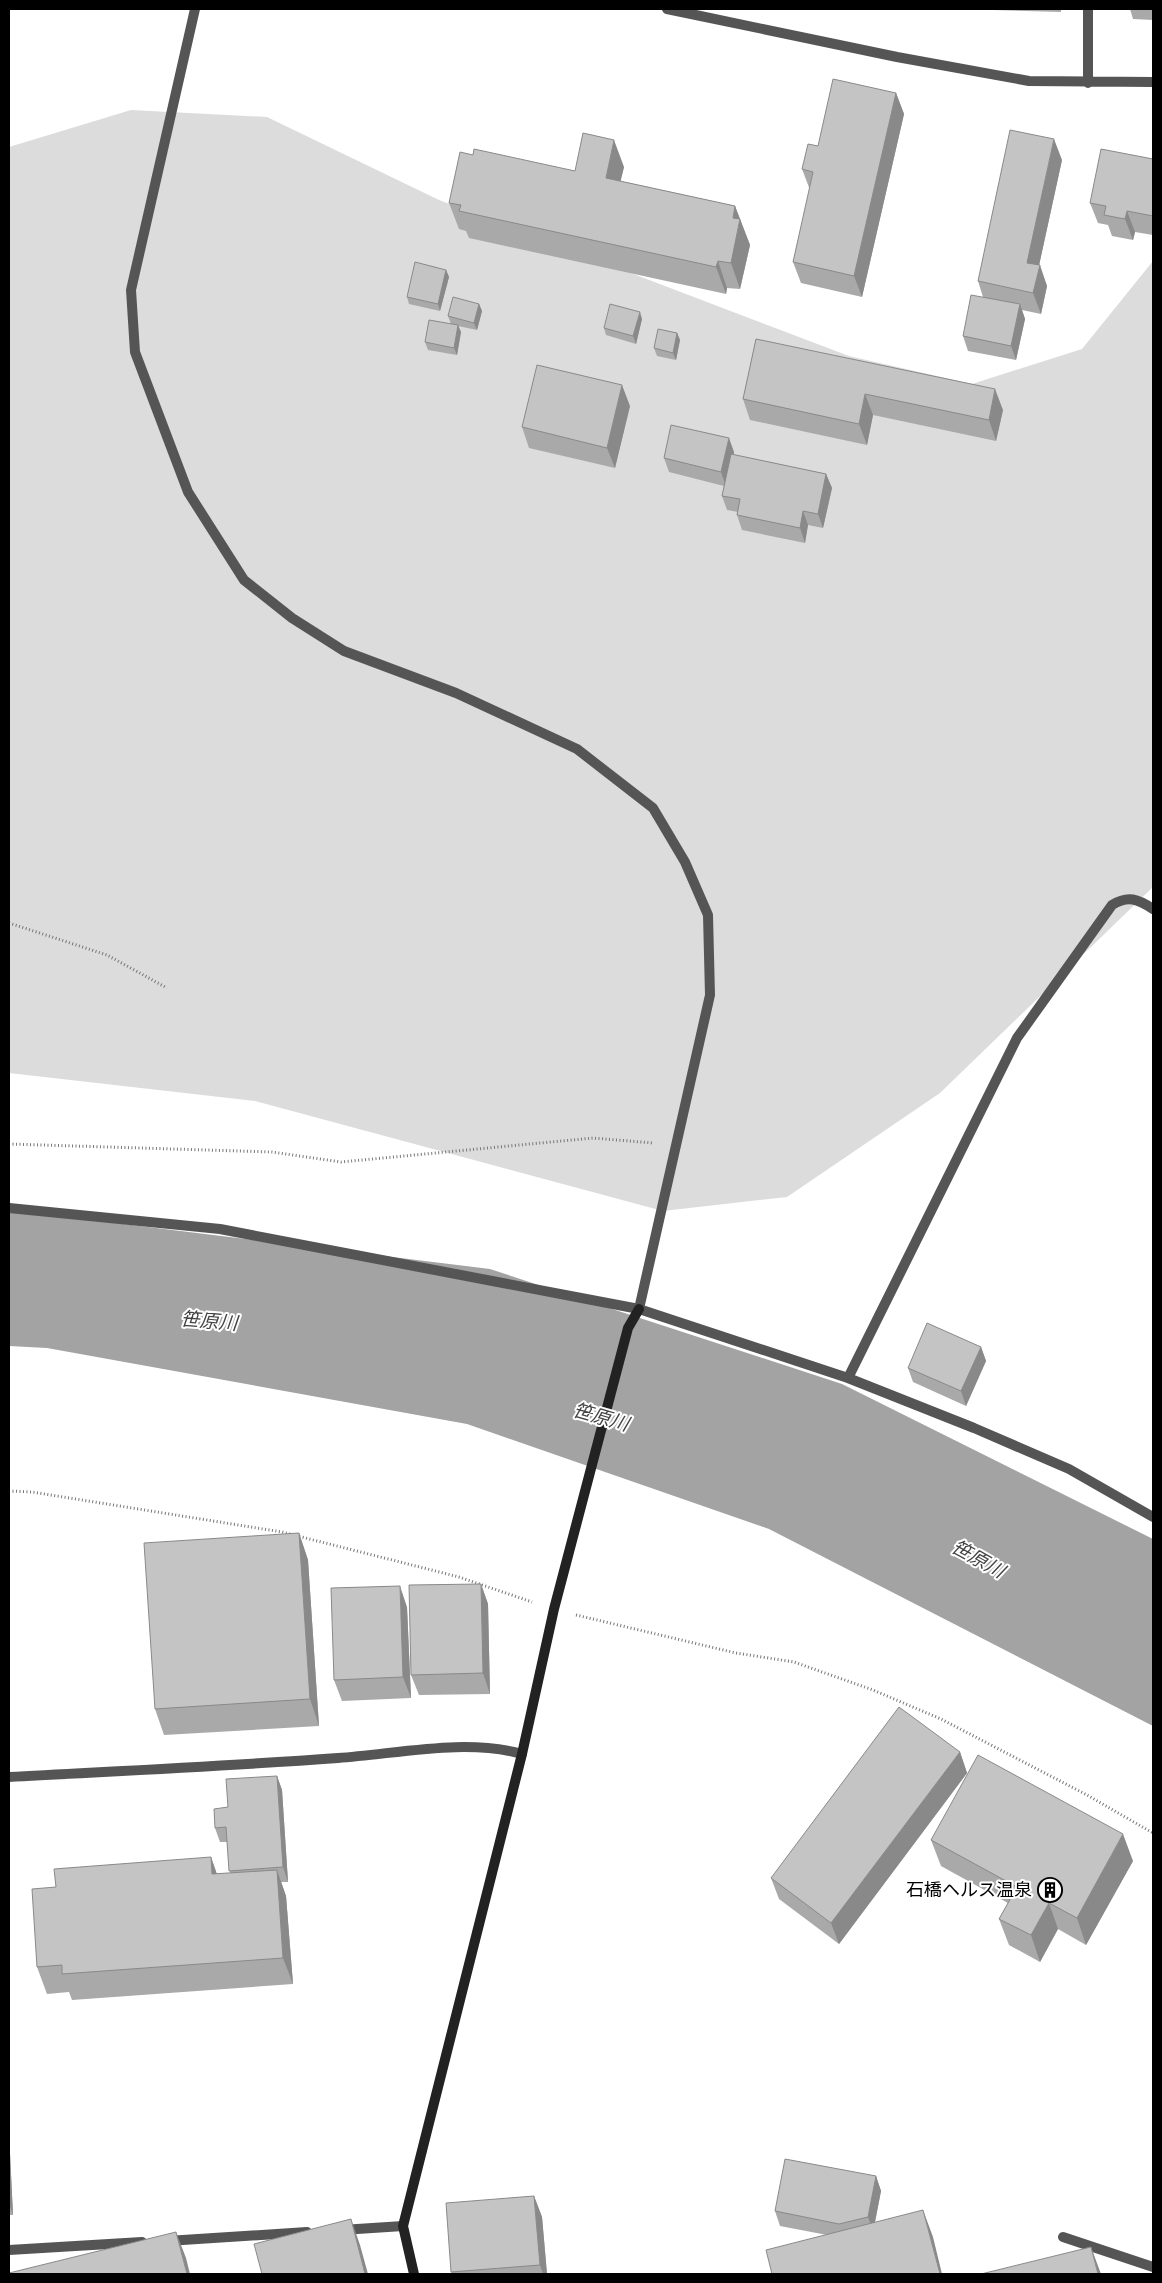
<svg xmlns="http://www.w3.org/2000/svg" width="1162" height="2283" viewBox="0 0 1162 2283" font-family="Jost,'Noto Sans JP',sans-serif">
	<rect width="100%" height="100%" fill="#fff"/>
	<!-- green -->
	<path fill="#dcdcdc" d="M131 110 267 117 439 200 849 356 972 384 1082 349 1153 261V887L940 1093 787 1197 663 1211 255 1101 9 1073V147Z"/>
	<!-- water -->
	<path fill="#a3a3a3" d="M9 1210 490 1269 842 1384 1153 1539V1726L769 1529 467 1424 47 1348 9 1346Z"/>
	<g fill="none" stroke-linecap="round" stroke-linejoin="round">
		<!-- path -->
		<path stroke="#777" stroke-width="3" stroke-dasharray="1 2.5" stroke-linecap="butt" d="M9 923 107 955 167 988
			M9 1144 272 1152 341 1162 593 1138 653 1143
			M9 1491 32 1492 282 1532 459 1577 532 1602
			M576 1615 736 1653 794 1662 873 1690 941 1719 1087 1795 1153 1833"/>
		<!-- street -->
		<path stroke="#555" stroke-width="10" d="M195 9 131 290 135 352 188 492 244 580 292 618 344 651 456 693 577 749 653 808 685 862 708 915 710 995 639 1309
			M667 9 897 57 1029 81 1153 82
			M1088 9V83
			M9 1208 220 1229 639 1309 848 1378 974 1428 1069 1469 1153 1517
			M848 1378 1017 1038 1112 905C1128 895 1138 899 1153 909
			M9 1777C118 1771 228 1766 338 1758 397 1754 465 1738 522 1754
			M342 2230 403 2226
			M1063 2237 1153 2267
			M167 2241 307 2232
			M9 2250 142 2242"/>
		<!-- secondary -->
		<path stroke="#222" stroke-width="10" d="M414 2274 403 2226 522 1754 554 1609 628 1328 639 1309"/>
	</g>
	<!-- wall -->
	<path fill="#a9a9a9" d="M960 9H1061V12Z
		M1130 9H1153V20L1133 19Z
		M896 93 904 114 862 297 801 283 793 262 810 190 802 169 818 146Z
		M473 155 575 171 624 167 620 181 735 206 750 245 740 289 727 288 726 294 469 238 466 231 459 229 449 203Z
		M1153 159V235L1135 232 1133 240 1112 236 1108 225 1098 223 1090 203Z
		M1062 160 1039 265 1047 286 1041 314 1022 310 1025 319 1016 360 968 351 963 336 983 297 978 281Z
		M446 270 449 277 440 311 409 304 407 297Z
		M479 304 482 311 477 330 458 326 461 332 457 355 428 350 425 342 451 324 448 316Z
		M642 319 636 344 606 335 604 328Z
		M677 333 680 340 676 360 657 356 654 348Z
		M756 339 1003 410 996 441 873 415 867 445 750 420 743 399Z
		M630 406 615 468 529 448 522 427Z
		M734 452 733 455 826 474 832 488 823 528 808 525 805 543 742 530 737 515 738 512 727 510 722 496 724 486 669 472 664 458Z
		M981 1347 986 1361 966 1406 913 1382 908 1368Z
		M299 1533 308 1560 319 1726 164 1735 155 1709Z
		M481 1584 488 1604 490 1694 419 1695 411 1675Z
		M407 1607 411 1698 342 1701 334 1680Z
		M960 1752 967 1773 839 1944 779 1899 771 1878Z
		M277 1776 282 1790 288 1882H281L286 1896 293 1984 72 2000 69 1992 47 1994 37 1967 56 1887 211 1857 217 1874 230 1873 227 1842H220L215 1828 228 1807Z
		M931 1840 1133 1861 1086 1945 1058 1929 1040 1962 1009 1945 999 1919 1008 1903 941 1866Z
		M9 2133 13 2215H9Z
		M876 2176 881 2191 875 2223 933 2237 827 2235 780 2226 775 2211Z
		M534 2196 542 2217 547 2274H452L451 2272Z"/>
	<!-- shaded-wall -->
	<path fill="#898989" d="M896 93 904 114 862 297 854 276Z
		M1054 139 1062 160 1035 284 1027 263Z
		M614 140 624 167 615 205 606 178Z
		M735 206 750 245 740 289 731 263 733 218Z
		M1127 211 1135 232 1133 240 1125 219Z
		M718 261 727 288 726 294 716 267Z
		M1040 265 1047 286 1041 314 1033 293Z
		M446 270 449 277 440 311 438 304Z
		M479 304 482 311 477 330 474 323Z
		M1020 304 1025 319 1016 360 1011 346Z
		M640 312 642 319 636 344 633 336Z
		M458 325 461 332 457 355 454 348Z
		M677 333 680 340 676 360 673 353Z
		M622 385 630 406 615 468 607 448Z
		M995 389 1003 410 996 441 989 420Z
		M865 394 873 415 867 445 859 424Z
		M729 438 734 452 726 486 721 472Z
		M826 474 832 488 823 528 818 514Z
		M803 511 808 525 805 543 800 528Z
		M981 1347 986 1361 966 1406 961 1391Z
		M299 1533 308 1560 319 1726 310 1699Z
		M481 1584 488 1604 490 1694 483 1673Z
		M400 1586 407 1607 411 1698 403 1677Z
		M960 1752 967 1773 839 1944 831 1923Z
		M277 1776 282 1790 288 1882 283 1867Z
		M1123 1834 1133 1861 1086 1945 1077 1918Z
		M211 1857 220 1884 212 1874Z
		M277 1870 286 1896 293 1984 283 1958Z
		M1049 1903 1058 1929 1040 1962 1031 1935Z
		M9 2133 13 2215 9 2203Z
		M876 2176 881 2191 873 2231 868 2217Z
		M534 2196 542 2217 547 2274H543L540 2265Z
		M923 2210 933 2237 942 2274H940Z
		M351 2219 360 2245 368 2274H365Z
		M176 2232 186 2258 190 2274H187Z
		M1091 2247 1101 2274H1098Z"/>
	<!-- building -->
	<path fill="#c4c4c4" stroke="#898989" d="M833 79 896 93 854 276 793 262 813 172 802 169 808 144 818 146Z
		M1010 130 1054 139 1027 263 1040 265 1033 293 978 281Z
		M583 133 614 140 606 178 735 206 733 218 740 219 731 263 718 261 716 267 459 211 461 205 449 203 460 152 473 155 474 149 575 171Z
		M1101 149 1153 159V216L1127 211 1125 219 1104 215 1106 206 1090 203Z
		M415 262 446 270 438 304 407 297Z
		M971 295 1020 304 1011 346 963 336Z
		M453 297 479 304 474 323 448 316Z
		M610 304 640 312 633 336 604 328Z
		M429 320 458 325 454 348 425 342Z
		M658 329 677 333 673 353 654 348Z
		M756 339 995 389 989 420 865 394 859 424 743 399Z
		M537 365 622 385 607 448 522 427Z
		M671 425 729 438 721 472 664 458Z
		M731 454 826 474 818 514 803 511 800 528 737 515 740 499 722 496Z
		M927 1323 981 1347 961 1391 908 1368Z
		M299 1533 310 1699 155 1709 144 1543Z
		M481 1584 483 1673 411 1675 409 1585Z
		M400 1586 403 1677 334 1680 331 1588Z
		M899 1707 960 1752 831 1923 771 1878Z
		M978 1755 1123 1834 1077 1918 1049 1903 1031 1935 999 1919 1017 1887 931 1840Z
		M277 1776 283 1867 229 1871 226 1827 215 1828 214 1809 228 1807 226 1779Z
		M211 1857 212 1874 277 1870 283 1958 62 1974V1965L37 1967 32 1889 56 1887 54 1869Z
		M785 2159 876 2176 868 2217 839 2224 775 2211Z
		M534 2196 540 2265 451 2272 446 2203Z
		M923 2210 940 2274H772L766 2250Z
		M351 2219 365 2274H262L254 2244Z
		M176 2232 187 2274H9V2273Z
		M1091 2247 1098 2274H981Z"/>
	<!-- icons -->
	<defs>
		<symbol id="building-ring" viewBox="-11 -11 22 22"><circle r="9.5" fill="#fff" stroke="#000" stroke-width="1.5"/><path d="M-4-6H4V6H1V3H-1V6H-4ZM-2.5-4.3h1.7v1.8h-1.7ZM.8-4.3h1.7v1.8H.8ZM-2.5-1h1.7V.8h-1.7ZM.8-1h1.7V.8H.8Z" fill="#000"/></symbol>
	</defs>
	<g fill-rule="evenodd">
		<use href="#building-ring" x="1036" y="1876" width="28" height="28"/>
	</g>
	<g text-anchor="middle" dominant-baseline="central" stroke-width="4" stroke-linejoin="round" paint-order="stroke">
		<!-- poi labels -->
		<g font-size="18" fill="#000" stroke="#fff" text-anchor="end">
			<text x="1032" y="1890">石橋ヘルス温泉</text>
		</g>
		<!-- water labels -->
		<g font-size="19" font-style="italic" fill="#444" stroke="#fff">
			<text transform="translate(209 1321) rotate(5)">笹原川</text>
			<text transform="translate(601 1417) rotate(16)">笹原川</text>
			<text transform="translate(978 1559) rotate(29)">笹原川</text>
		</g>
	</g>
	<!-- border -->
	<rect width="1162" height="2283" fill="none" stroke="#000000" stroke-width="20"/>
</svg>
